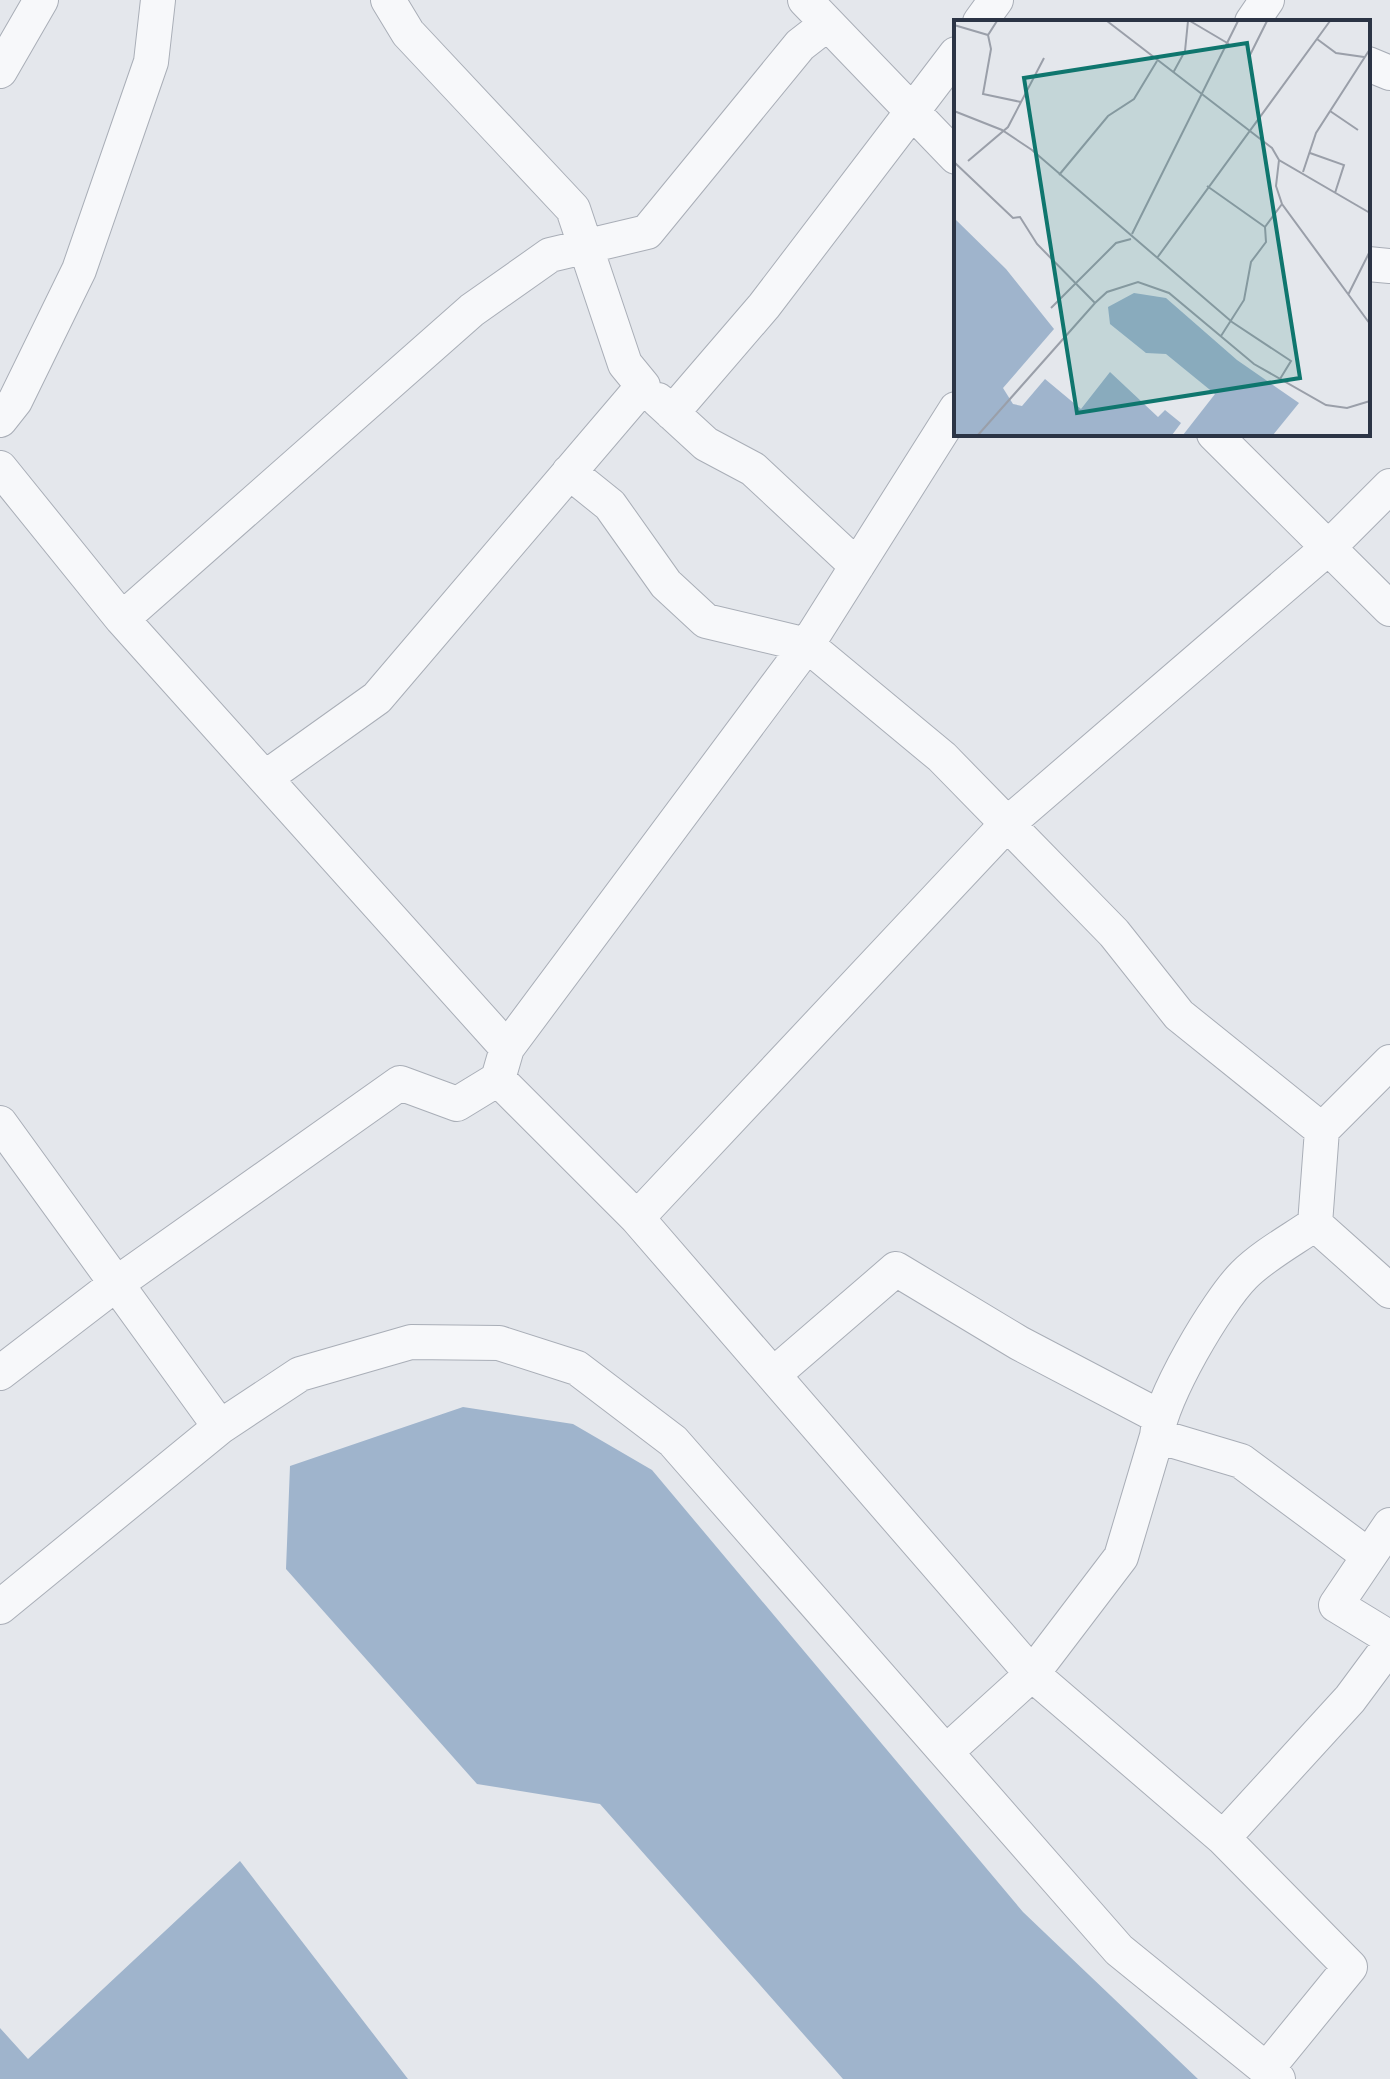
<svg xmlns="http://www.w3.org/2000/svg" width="1390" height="2079" viewBox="0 0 1390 2079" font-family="'Fira Sans',sans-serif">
	<rect width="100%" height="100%" fill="#e4e7ec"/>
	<!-- water -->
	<path fill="#9fb4cc" d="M463 1407 573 1424 652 1470 1023 1912 1198 2079H843L600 1804 477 1784 286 1569 290 1466Z
		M240 1861 408 2079H0V2028L28 2059Z"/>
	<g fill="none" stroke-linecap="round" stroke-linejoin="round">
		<defs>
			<path id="minor" d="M805 0 956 157
				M980 22 996 0
				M1252 22 1267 0
				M1368 64 1390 73
				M0 71 41 0
				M1368 264 1390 266
				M658 400 706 444 753 469 857 566
				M672 413 764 306 956 54
				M0 420 15 401 79 270 151 62 158 0
				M1214 434 1390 609
				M0 468 122 619 507 1048 498 1079 637 1218 1032 1674 1223 1838 1350 1967 1266 2070
				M569 472 610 505 666 584 706 621 807 645 942 757 1114 933 1179 1015 1322 1130
				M122 619 472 310 550 255 647 232 800 45 827 24
				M265 778 377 698 643 386 625 364 573 209 408 33 388 0
				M507 1048 807 645 956 409
				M0 1123 220 1427
				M637 1218 1006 825 1329 547 1390 486
				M1315 1224 1390 1291
				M0 1373 116 1284 400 1083 457 1104 498 1079
				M773 1375 896 1269 1019 1343 1158 1416
				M1157 1436 1241 1461 1369 1556
				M1390 1525 1336 1605 1390 1638
				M0 1607 220 1427 300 1374 411 1342 499 1343 577 1368 673 1441 1119 1950 1278 2079
				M946 1752 1032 1674 1121 1557 1157 1436C1160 1399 1217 1302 1244 1275 1264 1255 1292 1240 1315 1224L1322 1130 1390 1062
				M1223 1838 1350 1699 1390 1645"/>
		</defs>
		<!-- minor casing -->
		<use href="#minor" stroke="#a9aeb7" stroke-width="36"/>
		<!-- minor -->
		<use href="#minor" stroke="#f7f8fa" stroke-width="34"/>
	</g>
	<!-- overview -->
	<g transform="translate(954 20)">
		<rect width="416" height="416" fill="#e4e7ec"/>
		<path d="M0 198 52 249 100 309 49 368 59 384 68 386 91 359 127 389 156 352 204 397 211 390 227 403 218 415H0ZM180 273 212 278 283 340 345 383 319 415H229L261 374 212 334 192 333 156 304 154 287Z" fill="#9fb4cc"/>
		<path fill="none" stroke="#9a9fa9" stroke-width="2" d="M153 1 318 128 325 140 416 193M236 1 275 24M0 5 34 15 43 1M34 15 37 29 29 74 67 82M363 19 382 33 410 37M296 35 313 1M219 53 231 31 234 1M0 91 48 110 78 130 278 302 337 341 326 359M376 91 404 110M356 133 390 145 381 173M325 140 322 166 328 184 416 304M14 141 54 107 90 38M0 142 59 198 66 197 83 224 141 283M349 152 362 113 416 29M105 155 154 96 180 79 203 41M253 166 311 207M178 214 284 1M203 238 376 1M394 275 416 231M97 288 162 223 177 219M267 316 290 280 297 242 312 222 311 207 328 184M24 415 141 283 153 272 184 262 215 273 300 344 372 385 393 388 416 381"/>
		<path fill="#0f766e" fill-opacity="0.15" stroke="#0f766e" stroke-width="4" d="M293 23 346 358 123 393 70 58Z"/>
		<rect width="416" height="416" fill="none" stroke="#2b3445" stroke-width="4"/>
	</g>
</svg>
